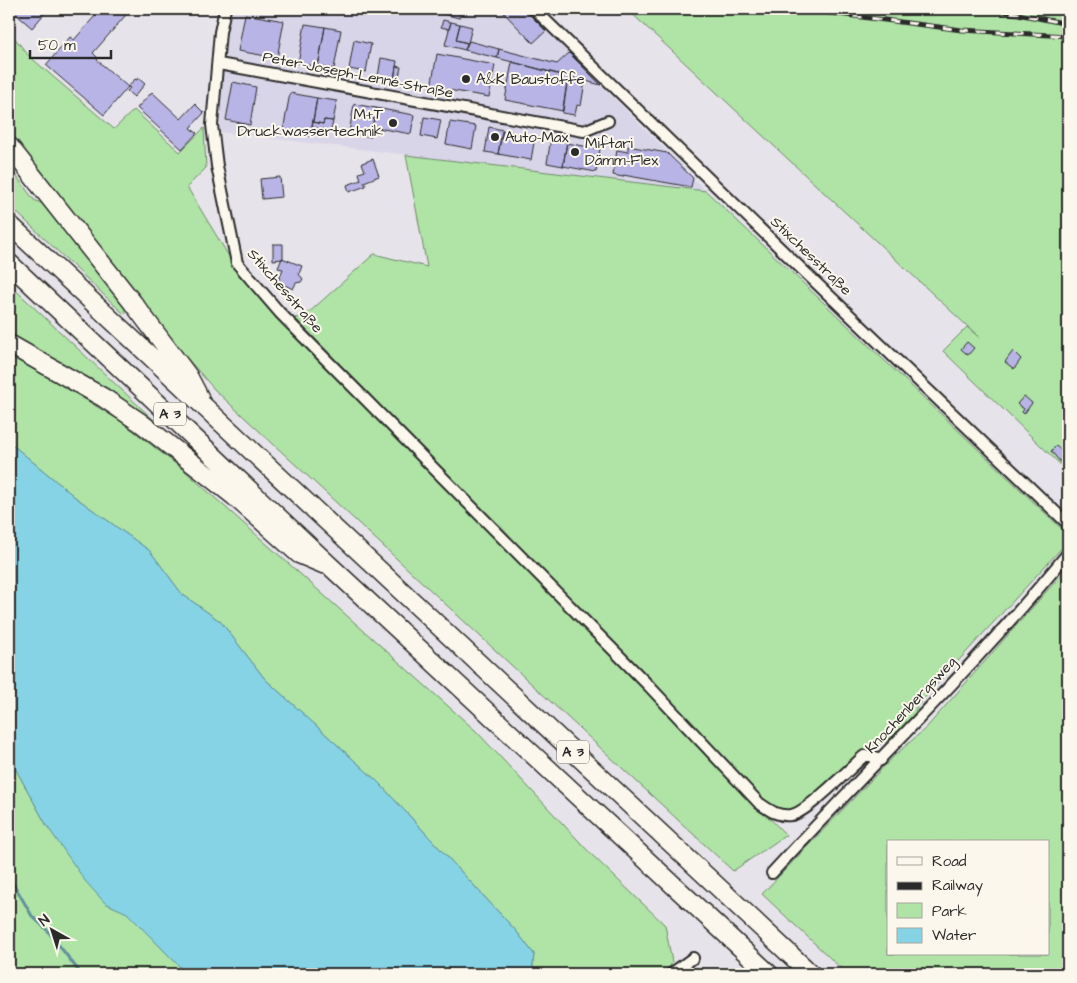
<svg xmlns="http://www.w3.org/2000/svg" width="1077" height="983" viewBox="0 0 1077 983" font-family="'Architects Daughter',sans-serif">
	<rect width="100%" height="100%" fill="#e7e3ea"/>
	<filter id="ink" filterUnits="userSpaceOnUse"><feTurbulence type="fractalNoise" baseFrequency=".02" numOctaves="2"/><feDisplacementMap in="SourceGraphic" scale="10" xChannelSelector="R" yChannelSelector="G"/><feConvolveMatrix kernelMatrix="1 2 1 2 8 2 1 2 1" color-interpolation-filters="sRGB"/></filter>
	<g filter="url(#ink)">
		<!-- built -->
		<path fill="#d9d5e9" d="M231 9H527L706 191 220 132 223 61Z"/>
		<!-- green -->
		<path fill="#afe4a6" stroke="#6d8868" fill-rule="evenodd" d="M627 9H1068V472L943 351 967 327 980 338Z
			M9 31 29 56 114 129 134 110 180 152 204 128 206 168 187 187 230 258 279 315 505 545 786 835 733 871 215 390 143 308 9 130Z
			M406 155 706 191 1063 530 1068 541 917 706 914 717 887 741 861 752 802 805 788 812 777 810 761 800 652 683 295 318 305 316 374 254 427 267Z
			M9 166 34 200 41 203 56 219 128 309 124 314 9 205Z
			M9 284 157 423 156 424 9 337Z
			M9 353 122 422 186 472 476 731 591 854 665 925 672 962 668 974H532L534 954 517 932 378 782 265 679 221 622 182 594 150 551 75 497 9 442Z
			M1068 567V974H847L762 894 893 757 926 728ZM888 842H1048V954H888Z
			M9 757 47 826 105 903 127 912 187 974H9Z"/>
		<!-- water -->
		<path fill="#86d3e6" stroke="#62909b" d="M9 442 75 497 150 551 182 594 221 622 265 679 378 782 517 932 534 954 532 974H187L127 913 105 903 86 882 47 826 9 757Z"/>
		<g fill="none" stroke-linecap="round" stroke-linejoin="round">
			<!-- stream -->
			<path stroke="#62909b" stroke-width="3" d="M9 876 32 916 48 931 81 974"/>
		</g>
		<!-- building -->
		<path fill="#b8b4e6" stroke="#2b2b2b" d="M10 9H40L45 13 32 28Z
			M101 9H131L93 53 98 58 97 60 128 87 135 79 137 80 138 78 145 84 134 97 127 91 130 88 128 87 104 115 46 65 70 37 74 40Z
			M436 9H461L459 18 435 12Z
			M505 9H524L546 31 533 43 502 11Z
			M245 14 284 21 277 58 238 51Z
			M443 20 451 22 449 29 441 27Z
			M451 22 460 24 456 40 467 43 465 50 445 45Z
			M305 24 325 27 318 67 298 63Z
			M460 24 472 27 468 43 456 40Z
			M325 27 341 30 334 69 318 67Z
			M354 40 371 44 366 72 349 69Z
			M469 41 499 49 497 58 465 50Z
			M499 49 557 64 569 53 601 85 497 58Z
			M437 54 495 65 489 97 431 87Z
			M381 58 397 61 394 80 378 77Z
			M512 62 568 77 563 111 505 100Z
			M396 66 401 67 398 81 394 80Z
			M568 77 585 81 581 106 577 105 575 115 562 113Z
			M233 82 256 87 250 125 226 120Z
			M152 92 181 119 195 104 204 113 190 128 197 133 182 149 137 108Z
			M290 93 317 98 310 136 283 131Z
			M317 98 337 101 333 121 324 120 323 124 313 122Z
			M354 104 376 108 371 137 349 133Z
			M376 108 414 115 411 134 372 127Z
			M424 117 441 120 437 139 421 136Z
			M324 120 333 121 331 131 312 127 313 122 323 124Z
			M450 122 476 126 472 149 446 144Z
			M489 127 503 130 498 154 485 152Z
			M502 131 535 137 531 160 498 154Z
			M551 138 567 141 563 166 547 163Z
			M567 143 600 149 596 172 563 166Z
			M628 146 667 153 693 178 691 187 623 175V177L613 175 617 150 628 152Z
			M373 159 379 176 364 182 366 186 349 192 347 185 361 180 359 173 365 171 362 163Z
			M280 177 282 197 262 199 260 179Z
			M273 244H283V259L273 260Z
			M282 258 302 266 299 274 303 279 301 282 296 283 293 289 278 282 283 269 278 268Z
			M967 342 974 348 968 355 961 349Z
			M1013 351 1021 359 1014 369 1005 362Z
			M1024 396 1032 403 1024 414 1022 412 1024 409 1017 404Z
			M1056 446 1067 455 1064 458 1068 462 1066 469 1051 451Z"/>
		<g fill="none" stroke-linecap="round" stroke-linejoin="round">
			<defs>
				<path id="minor" d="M225 9 220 32 212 125 217 166 237 263 280 313 649 686 759 803C769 810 778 817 791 815 806 814 851 767 864 756H873L881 760
					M534 9 787 255 1068 524
					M219 64 584 131 608 121
					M772 873C870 766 976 666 1068 553
					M671 974 693 958"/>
				<path id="motorway" d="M9 146 133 303 188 376 199 397
					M9 224 811 974
					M9 263 330 566 769 974
					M9 344 104 398 141 423 234 496 299 554 323 564"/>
			</defs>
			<!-- minor casing -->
			<use href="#minor" stroke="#2b2b2b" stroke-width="14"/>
			<!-- motorway casing -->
			<use href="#motorway" stroke="#2b2b2b" stroke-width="21"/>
			<!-- minor -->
			<use href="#minor" stroke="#fbf7ec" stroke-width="10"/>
			<!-- motorway -->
			<use href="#motorway" stroke="#fbf7ec" stroke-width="18"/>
			<defs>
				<path id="rail" d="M800 9 962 30 1067 36
					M993 9 1068 24"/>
			</defs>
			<!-- rail casing -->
			<use href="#rail" stroke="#2b2b2b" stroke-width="5"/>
			<!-- rail -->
			<use href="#rail" stroke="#fbf7ec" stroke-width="3" stroke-dasharray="9" stroke-linecap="butt"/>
		</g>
	</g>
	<!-- markers -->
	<g fill="#2b2b2b" stroke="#fbf7ec" stroke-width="2">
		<circle cx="466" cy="79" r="5"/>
		<circle cx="393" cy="123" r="5"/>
		<circle cx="495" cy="137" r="5"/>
		<circle cx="575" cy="152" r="5"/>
	</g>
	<g text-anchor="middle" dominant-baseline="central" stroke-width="4" stroke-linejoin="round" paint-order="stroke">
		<!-- shield labels -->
		<g fill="#fbf7ec" stroke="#696865" stroke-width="1">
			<rect x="154" y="402.5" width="32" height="23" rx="4"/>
			<rect x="557" y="740.5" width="32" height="23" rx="4"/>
		</g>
		<g font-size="14" font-weight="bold" fill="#2b2b2b">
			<text x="170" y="414">A 3</text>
			<text x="573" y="752">A 3</text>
		</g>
		<!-- street labels -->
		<g font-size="15" fill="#2b2b2b" stroke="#fbf7ec">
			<text transform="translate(358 75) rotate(11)">Peter-Joseph-Lenné-Straße</text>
			<text transform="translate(811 256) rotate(44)">Stixchesstraße</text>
			<text transform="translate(285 291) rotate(49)">Stixchesstraße</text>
			<text transform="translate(911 705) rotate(-47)">Knochenbergsweg</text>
		</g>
		<!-- poi labels -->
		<g font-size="15" fill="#2b2b2b" stroke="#fbf7ec" text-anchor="start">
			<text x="476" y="79">A&amp;K Baustoffe</text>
			<text x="383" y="114" text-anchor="end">M+T<tspan x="383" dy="17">Druckwassertechnik</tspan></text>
			<text x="505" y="137">Auto-Max</text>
			<text x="585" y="143">Miftari<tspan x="585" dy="17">Dämm-Flex</tspan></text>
		</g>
	</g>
	<!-- margin -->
	<rect width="1077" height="983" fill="none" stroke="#fbf7ec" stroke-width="30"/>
	<rect x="15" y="15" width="1047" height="953" fill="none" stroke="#2b2b2b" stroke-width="2" filter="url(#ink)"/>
	<!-- legend -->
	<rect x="887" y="840" width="162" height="115" fill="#fbf7ec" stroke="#a8a59f"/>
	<rect x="897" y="857" width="25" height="8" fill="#fbf7ec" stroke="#a8a59f"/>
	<text x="932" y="866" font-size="15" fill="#2b2b2b">Road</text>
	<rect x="897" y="882" width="25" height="8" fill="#2b2b2b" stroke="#a8a59f"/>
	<text x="932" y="890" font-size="15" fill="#2b2b2b">Railway</text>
	<rect x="897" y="903" width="25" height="15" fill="#afe4a6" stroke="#a8a59f"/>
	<text x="932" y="916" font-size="15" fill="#2b2b2b">Park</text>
	<rect x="897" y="928" width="25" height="15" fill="#86d3e6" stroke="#a8a59f"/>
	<text x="932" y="940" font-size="15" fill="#2b2b2b">Water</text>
	<!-- north arrow -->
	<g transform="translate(52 930) rotate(321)" stroke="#fbf7ec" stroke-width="4" paint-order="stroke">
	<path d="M0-4L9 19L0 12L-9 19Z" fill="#2b2b2b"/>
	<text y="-8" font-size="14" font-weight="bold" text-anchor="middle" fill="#2b2b2b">N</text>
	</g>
	<!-- scale -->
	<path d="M30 50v8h81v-8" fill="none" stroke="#2b2b2b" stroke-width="2.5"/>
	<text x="38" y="50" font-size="15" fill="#2b2b2b" stroke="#fbf7ec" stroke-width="4" paint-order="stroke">50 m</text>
</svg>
